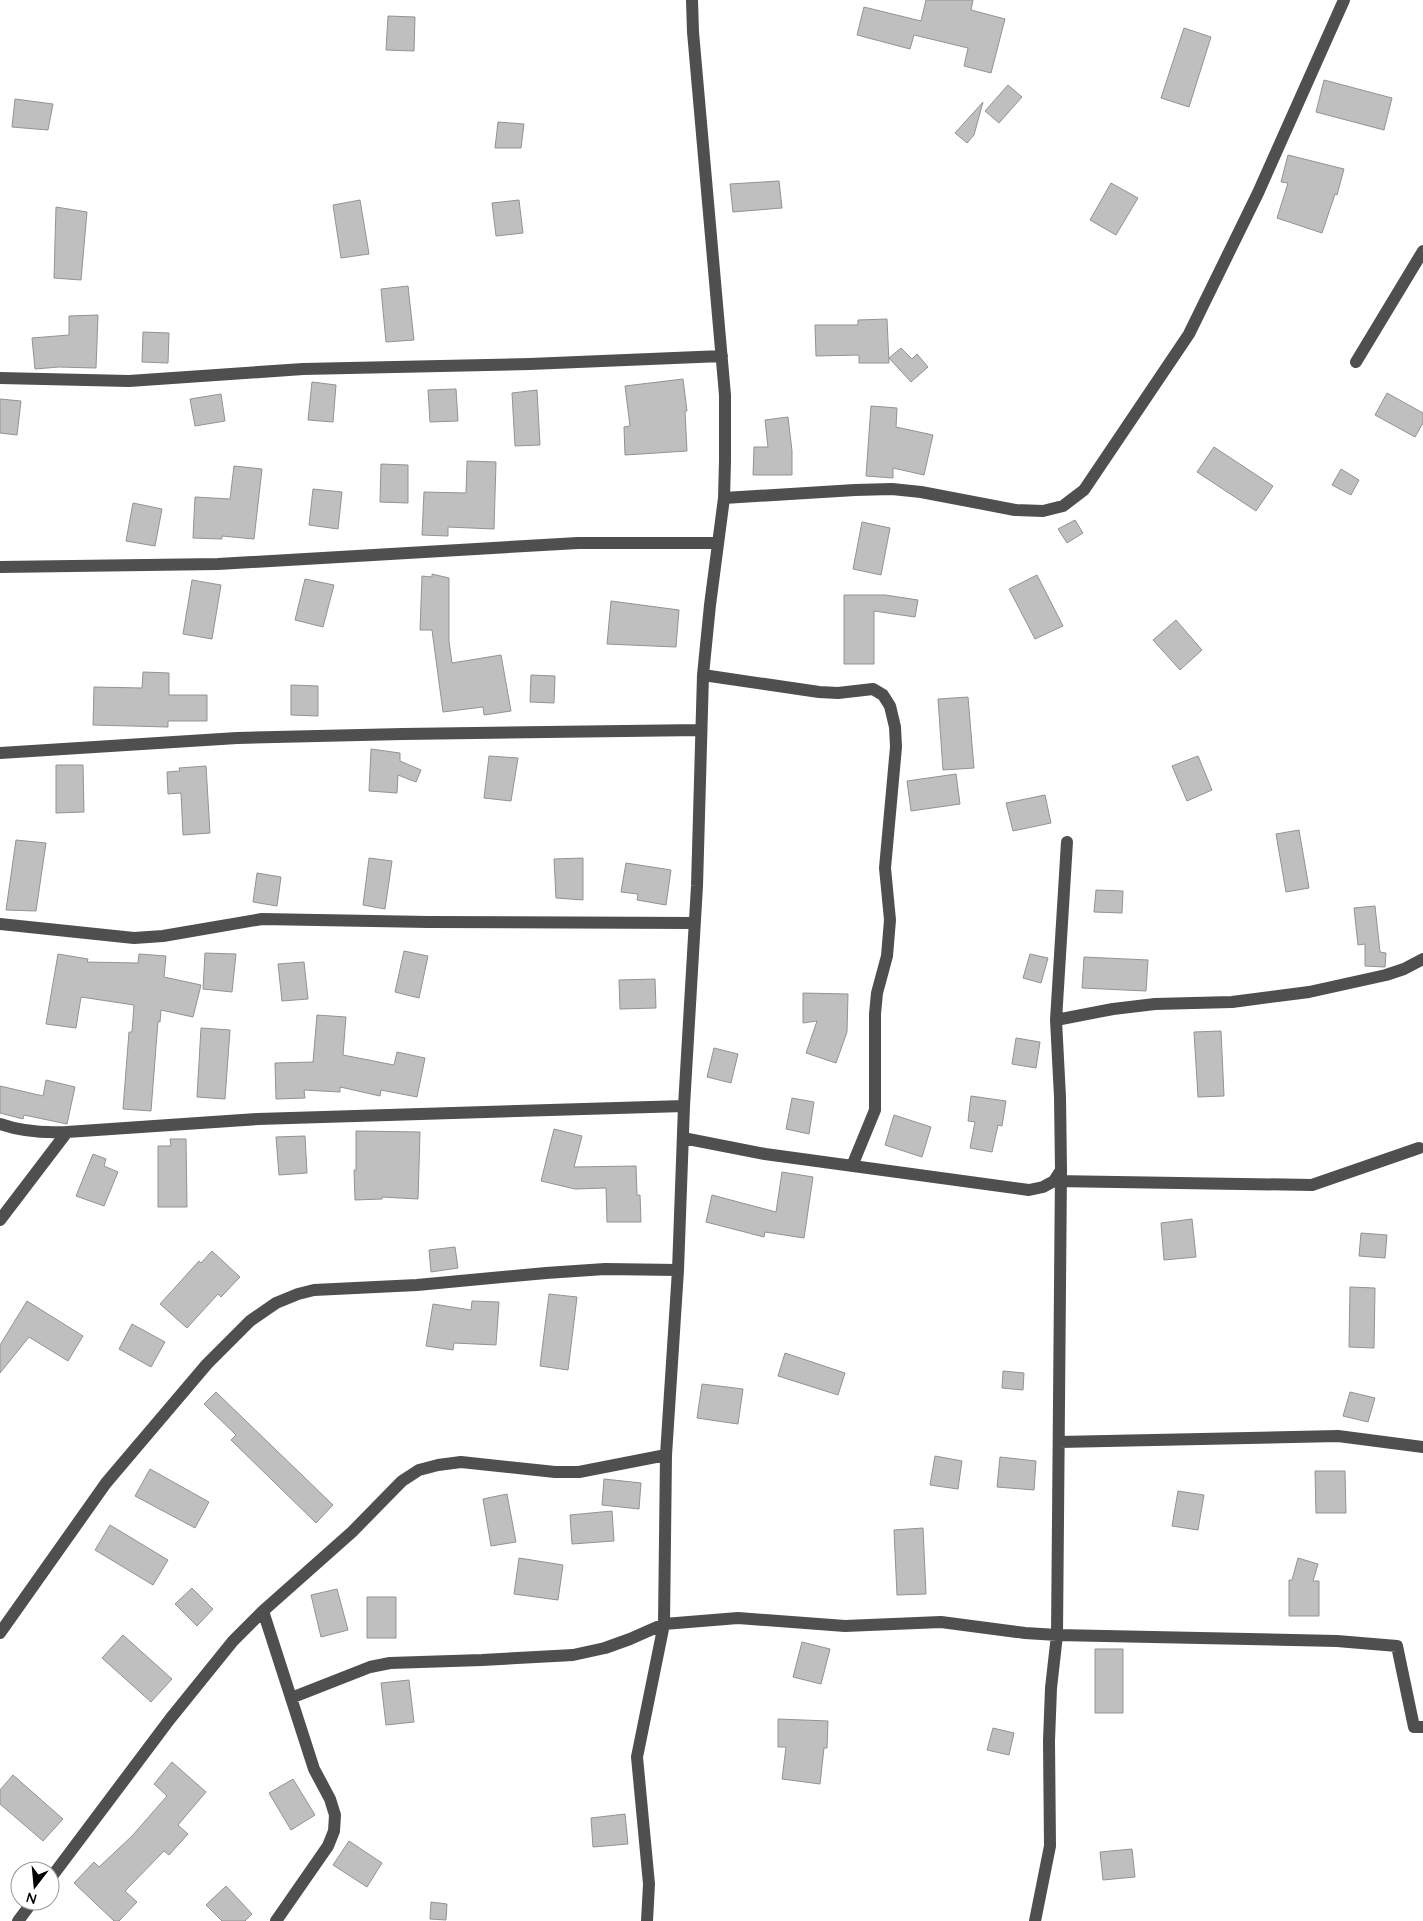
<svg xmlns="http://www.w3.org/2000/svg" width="1423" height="1921" viewBox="0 0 1423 1921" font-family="Quicksand,sans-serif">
	<rect width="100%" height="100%" fill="#fff"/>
	<!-- building -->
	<path fill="#bfbfbf" stroke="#939393" d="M926 0H973L971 10 1005 19 991 73 964 66 968 48 914 35 910 49 857 35 864 7 921 21Z
		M388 16 415 17 414 51 386 50Z
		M1184 28 1211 37 1189 107 1161 98Z
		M1324 80 1392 98 1384 130 1316 112Z
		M1008 85 1022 97 999 123 985 111Z
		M15 99 53 104 48 130 12 127Z
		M983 102 974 135 967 143 955 133Z
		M498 122 524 124 521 148H495Z
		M1288 155 1344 169 1337 195 1335 194 1322 233 1277 218 1288 183 1281 182Z
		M779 181 782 208 733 212 730 184Z
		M1111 183 1138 198 1116 235 1090 220Z
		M360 200 369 254 341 258 333 205Z
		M519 200 523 233 496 236 492 203Z
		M56 207 87 212 81 280 54 278Z
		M408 286 414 340 386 342 381 289Z
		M98 315 96 368 59 367 35 369 32 338 69 335V316Z
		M887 319 889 363H859V355L816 356 815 325H858V320Z
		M143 332 169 333 168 363 142 362Z
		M901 348 912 359 917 354 928 367 911 382 889 358Z
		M683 379 687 411H685L687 451 625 455 624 427 630 426 625 386Z
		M312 382 336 385 333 422 308 420Z
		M456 389 458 421 430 422 428 390Z
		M537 390 540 445 515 446 512 393Z
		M1387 393 1423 413V423L1415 437 1375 415Z
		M221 394 225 421 195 426 190 399Z
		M0 399 21 401 17 435 0 433Z
		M871 406 897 408 896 427 933 435 924 475 893 468V478L866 476Z
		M788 417 792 451V475H753L754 447H768L765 420Z
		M1214 447 1273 486 1256 511 1197 472Z
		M467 461 496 462 494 529 448 527V536L422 535 424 492 466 493Z
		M381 464 408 465V503L380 502Z
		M234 466 262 469 254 539 222 536V539L193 538 195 497 230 499Z
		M1341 469 1359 480 1351 495 1332 485Z
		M313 489 342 492 338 529 309 525Z
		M133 503 162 509 155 546 126 541Z
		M1075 520 1083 533 1067 543 1058 529Z
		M862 522 890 528 881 575 853 569Z
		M432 574 449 578V641L452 663 501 655 511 711 484 715 483 707 443 712 432 630H420L422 576 432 577Z
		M1037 575 1063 626 1035 639 1009 589Z
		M305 579 334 585 323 627 295 620Z
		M192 580 221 585 212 639 183 634Z
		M844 595H885L918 600 915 617 874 611V664H844Z
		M611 601 679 610 676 647 607 644Z
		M1176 620 1202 650 1180 670 1153 640Z
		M143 672 169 673V695H207V721H168V727L93 725 94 687 142 688Z
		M531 675 555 676 554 703 530 702Z
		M291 685 318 686V716L291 715Z
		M968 697 974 768 943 770 938 699Z
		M371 749 400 753V761L421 770 416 782 398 775 397 793 369 791Z
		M489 756 518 758 511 801 484 798Z
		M1198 756 1212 790 1187 801 1172 766Z
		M56 765H83L84 812 56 813Z
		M206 766 210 833 183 835 181 793 168 794 167 772 180 771 179 768Z
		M956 774 960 804 911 811 907 781Z
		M1045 795 1051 823 1013 831 1006 803Z
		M1299 830 1309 888 1286 892 1276 834Z
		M16 840 46 843 36 911 6 910Z
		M369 858 392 861 385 909 363 905Z
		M583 858V900L556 898 554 859Z
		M626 863 671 870 666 905 637 900 638 894 621 892Z
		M257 873 281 877 277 906 253 902Z
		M1096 890 1123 891 1122 913 1094 912Z
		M1375 906 1380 952 1386 953 1385 967H1384L1365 966V944L1358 945 1354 908Z
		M404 951 428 956 419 998 395 992Z
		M205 953 236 954 232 992 203 989Z
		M58 954 88 959 87 962 138 963 139 954 166 956 164 977 201 985 193 1017 161 1010 160 1022 158 1021 151 1111 123 1109 129 1032H132L134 1005 81 997 76 1028 46 1024Z
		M1030 954 1048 958 1041 983 1023 978Z
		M1084 957 1148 960 1146 991 1082 988Z
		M304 962 308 999 282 1001 278 964Z
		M655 979 656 1008 620 1009 619 980Z
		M803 993 848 994 847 1032 836 1063 806 1053 817 1021 803 1023Z
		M317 1015 346 1017 343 1055 394 1065 397 1052 425 1058 417 1097 381 1090 380 1096 340 1087V1092L304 1090 305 1098 276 1099 275 1063 313 1062Z
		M201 1028 230 1030 225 1099 197 1097Z
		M1221 1031 1224 1096 1198 1097 1194 1032Z
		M1016 1038 1040 1042 1036 1068 1012 1064Z
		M714 1048 738 1054 731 1083 707 1077Z
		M46 1080 75 1087 67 1124 24 1115 23 1119 0 1113V1086L43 1096Z
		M971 1096 1006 1101 1002 1126 998 1125 992 1152 970 1148 975 1122 968 1121Z
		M792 1098 814 1102 809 1134 786 1129Z
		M894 1115 931 1127 922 1157 885 1145Z
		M554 1129 582 1136 574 1167 636 1166 637 1195H640L641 1222H607L606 1188 575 1189 541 1181Z
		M356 1131 420 1132 418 1199 382 1197V1199L355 1200 354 1170H356Z
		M305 1136 307 1173 279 1175 276 1137Z
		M170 1139H186L187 1207H158V1146H171Z
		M93 1154 106 1159 104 1166 118 1172 104 1206 76 1196Z
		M782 1172 813 1177 804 1238 765 1232 764 1237 706 1222 712 1195 776 1212Z
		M1192 1219 1196 1257 1164 1260 1161 1223Z
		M1361 1233 1387 1235 1385 1258 1359 1256Z
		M455 1247 458 1268 431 1272 429 1250Z
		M212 1251 240 1277 221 1297 218 1294 187 1328 160 1304 199 1261 201 1263Z
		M1350 1287 1375 1288 1374 1348 1349 1347Z
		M549 1294 577 1297 568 1370 540 1366Z
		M27 1301 83 1336 68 1361 29 1337 0 1373V1345Z
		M472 1301 499 1302 496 1345 454 1343 453 1350 426 1346 433 1304 471 1310Z
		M132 1324 165 1342 151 1367 119 1349Z
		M785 1353 845 1373 838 1395 778 1376Z
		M1003 1371 1024 1373 1023 1390 1002 1388Z
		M702 1384 743 1389 738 1424 697 1418Z
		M216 1392 333 1505 316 1523 231 1440 236 1435 204 1404Z
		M1350 1392 1375 1398 1368 1422 1343 1416Z
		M935 1456 962 1461 958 1489 930 1485Z
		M1000 1457 1036 1461 1034 1490 997 1487Z
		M150 1469 209 1502 195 1528 135 1496Z
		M1315 1471H1345L1346 1513H1316Z
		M604 1479 641 1483 639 1509 602 1505Z
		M1178 1491 1204 1495 1198 1530 1172 1526Z
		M507 1494 516 1542 491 1546 483 1499Z
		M612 1511 614 1541 572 1544 570 1515Z
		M110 1525 168 1560 153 1585 95 1550Z
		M923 1528 926 1594 897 1595 894 1530Z
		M519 1558 563 1565 558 1600 514 1594Z
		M1298 1558 1318 1564 1313 1581H1319V1616H1289V1580H1292Z
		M192 1588 213 1609 197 1626 175 1604Z
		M337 1589 348 1630 321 1637 311 1595Z
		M367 1597H396V1638H367Z
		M123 1635 172 1679 151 1702 102 1658Z
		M802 1642 830 1649 821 1684 793 1677Z
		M1095 1649H1123V1713H1095Z
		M409 1680 414 1722 386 1725 381 1683Z
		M778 1719 828 1721 827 1748H824L820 1784 782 1779 786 1747H778Z
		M993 1728 1014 1733 1009 1755 987 1750Z
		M172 1762 206 1792 178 1825 188 1834 169 1855 164 1851 125 1891 137 1902 119 1921H114L74 1883 94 1862 99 1867 132 1836 167 1796 154 1784Z
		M13 1775 63 1819 43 1841 0 1804V1790Z
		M293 1779 315 1815 291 1830 269 1793Z
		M625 1814 628 1844 593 1847 591 1818Z
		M349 1841 382 1863 367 1887 333 1865Z
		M1132 1849 1135 1877 1103 1880 1100 1852Z
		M226 1886 252 1914 245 1921H222L206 1905Z
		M431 1902 447 1904 446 1920 430 1919Z"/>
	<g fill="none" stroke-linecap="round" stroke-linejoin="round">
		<!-- minor -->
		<path stroke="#4f4f4f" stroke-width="12" d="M1356 362 1423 251
			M0 378 129 381 303 369 530 364 722 356
			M724 498 855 490 892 489 921 492 1015 510 1043 511 1063 506 1084 490 1189 334 1258 193 1344 0
			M0 567 218 564 578 543H717
			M703 675 819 692 838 693 873 689 883 695 890 706 895 727 896 747 885 868 890 920 887 956 877 993 875 1014V1110L852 1166
			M0 753 237 738 403 734 701 730
			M0 924 134 938 163 936 262 919 428 922 695 923
			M1056 1020 1113 1009 1155 1004 1232 1002 1309 992 1386 975 1404 969 1423 959
			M0 1124C22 1132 44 1133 67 1132L258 1119 684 1106
			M683 1138 765 1154 1029 1190 1043 1187 1054 1181 1061 1170 1060 1097 1056 1020 1067 842
			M1054 1181 1312 1185 1419 1148
			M0 1220 67 1132
			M1059 1442 1338 1436 1423 1447
			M263 1611 314 1769 330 1799 335 1815 334 1831 328 1846 276 1921
			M0 1633 106 1483 207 1364 250 1321 276 1303 298 1294 314 1290 417 1285 546 1273 605 1269 678 1270
			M291 1698 370 1667 390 1663 482 1660 573 1655 605 1648 630 1639 664 1624 738 1618 845 1626 941 1622 1025 1633 1057 1635 1337 1641 1397 1646 1414 1727H1423
			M50 1879 170 1719 233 1641 263 1611 352 1532 402 1481 419 1470 438 1465 461 1462 555 1472H579L666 1455
			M18 1921 33 1901
			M647 1921 649 1884 637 1757 664 1624 666 1455 678 1270 684 1106 697 886 703 675 710 605 724 498 725 461V395L693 32 692 0
			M1035 1921 1050 1846 1049 1741 1051 1688 1057 1635 1061 1170"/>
	</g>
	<!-- north arrow -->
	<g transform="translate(35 1886) rotate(196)"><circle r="24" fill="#ffffff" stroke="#999999"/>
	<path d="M0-4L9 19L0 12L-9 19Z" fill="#000000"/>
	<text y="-8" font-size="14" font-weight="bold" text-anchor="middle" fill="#000000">N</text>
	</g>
</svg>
